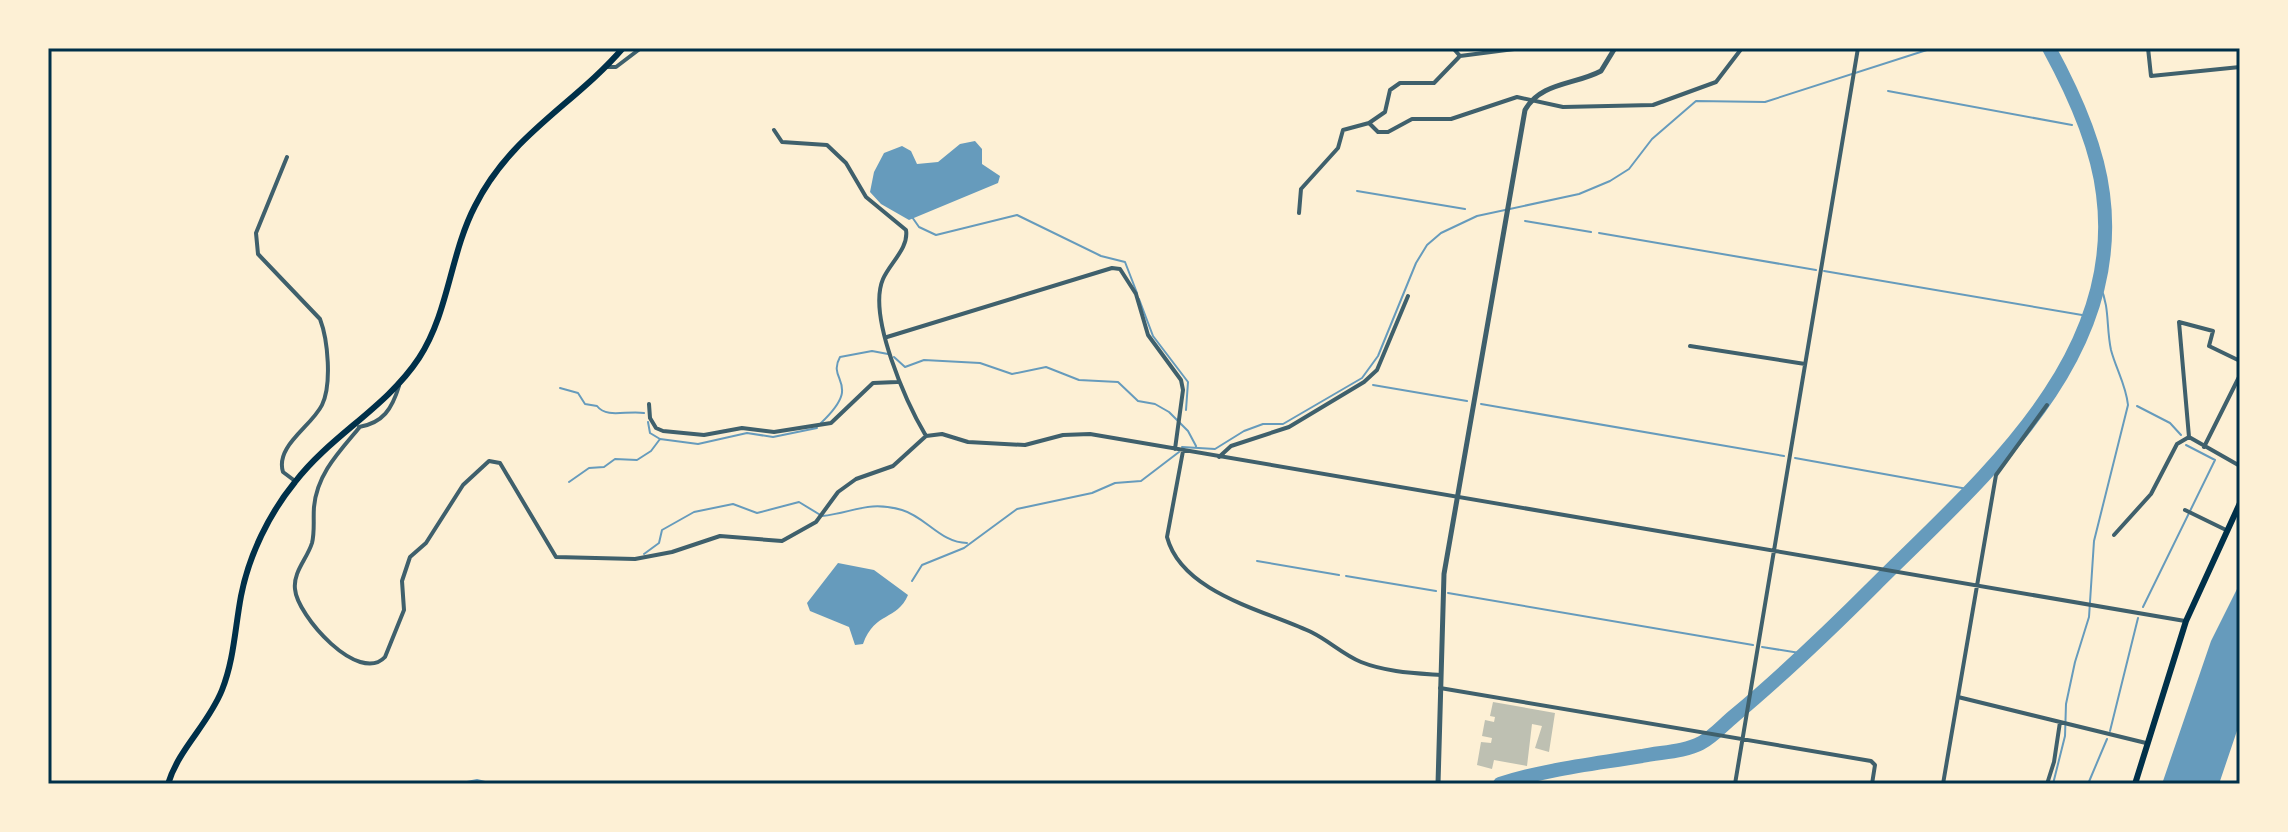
<svg xmlns="http://www.w3.org/2000/svg" width="2288" height="832" viewBox="0 0 2288 832" font-family="'PT Sans',sans-serif">
	<rect width="100%" height="100%" fill="#fdf0d5"/>
	<!-- water -->
	<path fill="#669bbc" d="M975 141 982 149V164L1000 176 998 183 909 220 881 204 870 192 874 172 884 153 902 146 911 151 917 164 938 162 960 144Z
		M838 563 874 570 908 595C897 621 875 611 863 644L855 645 849 627 810 611 807 603Z
		M2240 583V722L2219 784H2162L2211 641Z"/>
	<g fill="none" stroke-linecap="round" stroke-linejoin="round">
		<!-- stream -->
		<path stroke="#669bbc" stroke-width="2" d="M1888 91 2072 125
			M1357 191 1465 209
			M912 217 919 227 936 235 1017 215 1101 256 1125 262 1137 293
			M1525 221 1591 232
			M1599 233 1816 270
			M1824 271 2082 315
			M1139 299 1153 336 1188 382 1186 410
			M894 357 905 367 924 360 980 363 1012 374 1046 367 1079 380 1118 382 1138 401 1155 404 1169 412 1188 431 1196 446
			M1373 385 1467 401
			M560 388 578 393 585 404 597 406C607 419 627 410 644 413
			M1481 404 1784 456
			M2137 406 2170 423 2181 435
			M648 422 650 433 660 439
			M821 423C864 382 826 382 840 357L872 351 888 354
			M1182 447 1215 449 1244 431 1263 424H1283L1362 378 1378 356 1416 263 1427 245 1441 233 1477 216 1579 194 1610 181 1629 169 1652 139 1696 101 1765 102 1933 48
			M1795 458 1973 490
			M569 482 589 468 604 467 615 459 637 460 651 451 660 439 698 444 747 433 773 437 817 428
			M644 554 659 543 662 530 694 512 733 504 757 513 799 502 822 516C853 513 867 500 902 510 926 517 941 543 967 543
			M1257 561 1339 575
			M1346 576 1436 591
			M912 581 922 565 964 548 1017 509 1092 493 1115 483 1141 481 1179 452
			M1448 593 1753 645
			M2143 607 2215 460 2186 445
			M1762 647 1806 654
			M2110 731 2138 618
			M457 784 477 780 493 784
			M2053 784 2065 736 2066 704 2075 662 2089 617 2094 541 2128 405C2126 385 2116 369 2111 350 2106 327 2110 307 2100 286
			M2088 784 2107 739"/>
		<!-- river -->
		<path stroke="#669bbc" stroke-width="14" d="M1500 784C1546 769 1595 764 1642 756 1661 752 1684 752 1701 743 1713 737 1723 725 1734 716 1783 675 1829 631 1875 585 1979 481 2125 360 2103 194 2097 144 2073 92 2049 48"/>
	</g>
	<!-- building -->
	<path fill="#bec0b2" d="M1493 702 1555 713 1549 752 1535 748 1542 726 1532 724 1527 766 1494 760 1492 769 1477 765 1481 742 1491 743 1492 738 1482 736 1485 720 1494 722 1495 717 1490 716Z"/>
	<g fill="none" stroke-linecap="round" stroke-linejoin="round">
		<!-- minor -->
		<path stroke="#3f606c" stroke-width="4" d="M1453 48 1460 56
			M1522 48 1460 56 1434 83H1400L1390 90 1385 112 1369 123 1378 132H1388L1412 119H1451L1517 97 1563 107 1653 105 1716 82 1742 48
			M2148 48 2151 76 2240 67
			M607 67H616L641 48
			M774 130 782 142 827 145 846 163 866 197 906 230C909 248 890 263 883 279 867 316 907 404 926 436
			M287 157 256 233 258 254 320 319C328 340 332 384 322 405 311 427 275 446 283 472L295 481
			M1299 213 1301 189 1338 148 1343 130 1369 123
			M887 337 1112 268 1120 269 1136 294 1148 335 1181 380 1183 390 1175 449
			M1690 346 1805 364
			M2240 361 2209 346 2213 331 2179 322 2189 437 2240 466
			M649 404 650 418 656 428 663 431 704 435 742 428 774 432 831 423 873 383 897 382
			M359 427C383 423 392 409 399 386
			M359 428C339 452 317 474 314 507 313 519 315 531 312 543 307 559 293 572 295 589 297 616 359 685 385 657L404 610 402 581 410 557 426 543 463 485 489 461 500 463 556 557 635 559 672 552 720 536 782 541 816 522 838 492 856 479 893 466 926 436 942 434 968 442 1025 445 1063 435 1090 434 2185 621
			M2204 447 2240 375
			M1183 451 1167 537C1182 594 1268 611 1313 633 1329 641 1344 655 1361 662 1386 672 1414 673 1441 675
			M1219 457 1231 446 1289 427 1364 382 1377 370 1408 296
			M2185 510 2226 530
			M2114 535 2151 494 2177 444 2189 437
			M1440 688 1871 761 1875 765 1872 784
			M1958 697 2146 743
			M1735 784 1858 48
			M1943 784 1996 475 2047 405
			M2047 784 2054 762 2060 722"/>
		<!-- tertiary -->
		<path stroke="#3f606c" stroke-width="5" d="M1438 784 1444 574 1525 110C1541 82 1575 85 1601 71L1615 48"/>
		<!-- trunk -->
		<path stroke="#003049" stroke-width="6" d="M168 784C179 748 208 725 222 690 234 660 235 628 241 596 249 555 269 514 295 482 331 435 386 408 419 358 449 312 450 254 475 206 511 134 574 105 623 48
			M2135 784 2186 621 2240 503"/>
	</g>
	<!-- border -->
	<rect width="2288" height="832" fill="none" stroke="#fdf0d5" stroke-width="100"/>
	<rect x="50" y="50" width="2188" height="732" fill="none" stroke="#003049" stroke-width="3"/>
</svg>
